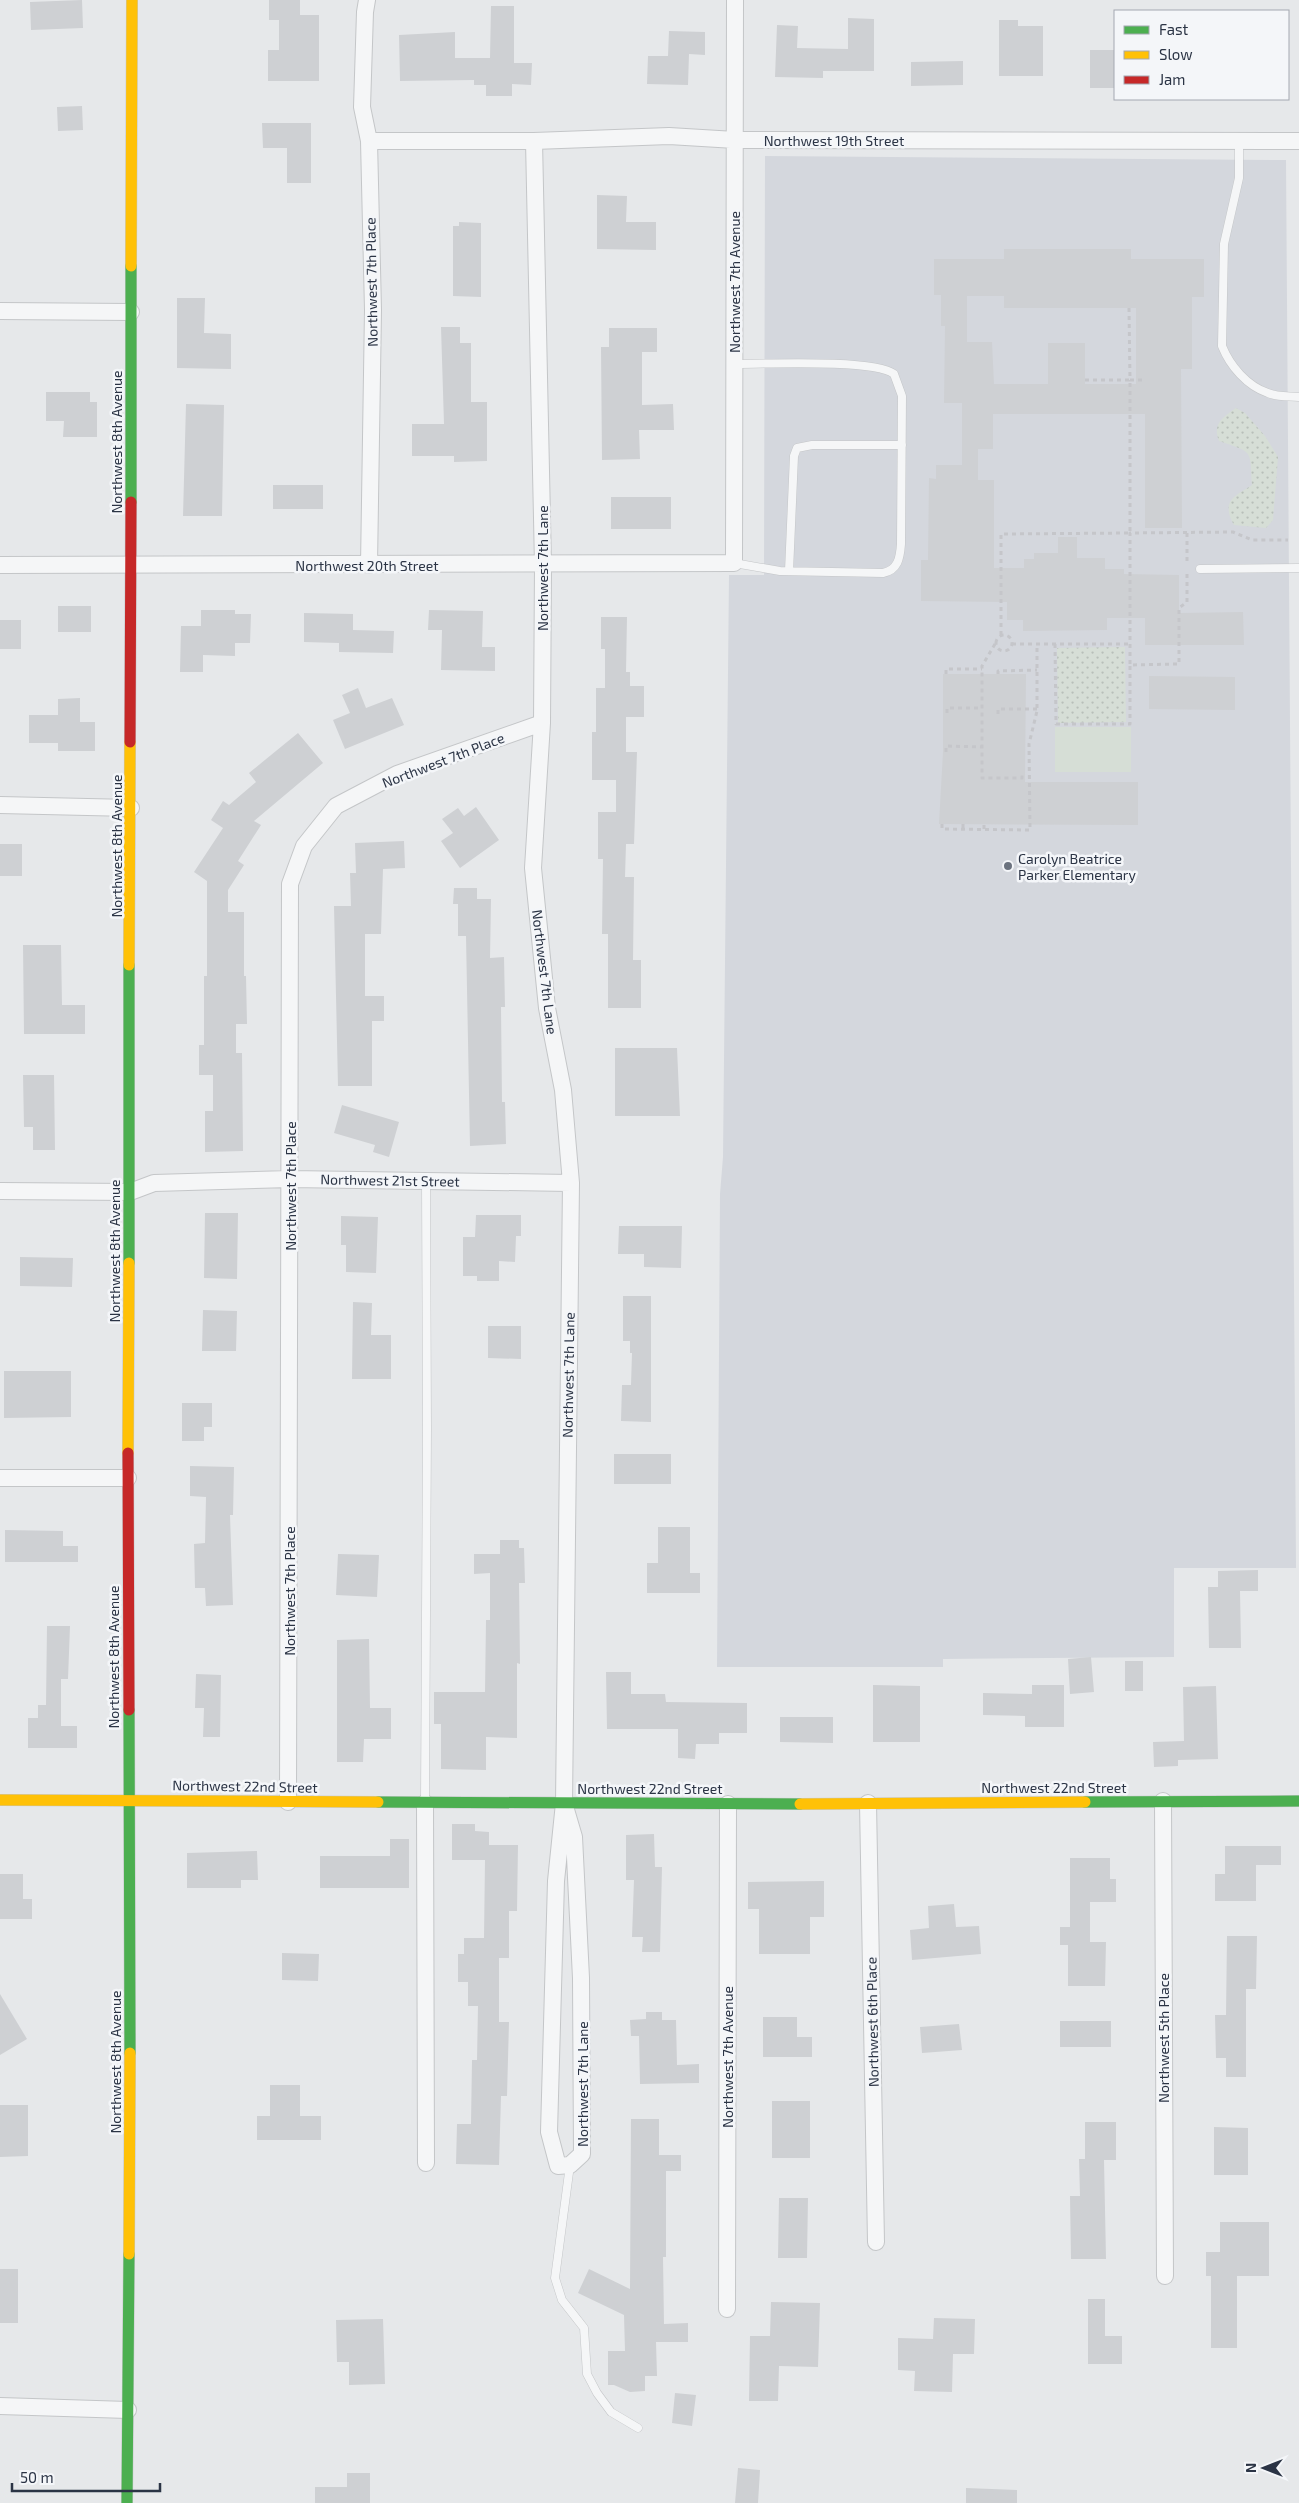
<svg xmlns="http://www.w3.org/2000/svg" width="1299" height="2503" viewBox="0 0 1299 2503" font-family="'Exo 2',sans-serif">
	<defs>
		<pattern id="park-dots" width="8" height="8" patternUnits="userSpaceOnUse" patternTransform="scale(1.25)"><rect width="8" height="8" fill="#d6ded6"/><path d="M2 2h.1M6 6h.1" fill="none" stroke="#b8bfb9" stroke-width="1.8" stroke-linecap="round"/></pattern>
	</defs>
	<rect width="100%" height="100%" fill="#e6e8ea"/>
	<!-- built -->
	<path fill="#d4d7dd" d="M765 156 1286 160 1296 1568H1174V1657L943 1659V1667H717L720 1194 723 1157 729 575H764Z"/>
	<!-- park -->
	<path fill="url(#park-dots)" d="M1236 408 1245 413 1265 436 1278 457 1273 520 1266 528 1234 525C1220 500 1236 496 1252 485 1250 449 1254 453 1219 441 1212 424 1223 417 1236 408Z
		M1125 647 1126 722 1058 723 1057 648Z"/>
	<!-- pitch -->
	<path fill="#d6ded6" d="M1055 727H1131V772H1055Z"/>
	<!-- building -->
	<path fill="#ced0d3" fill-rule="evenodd" d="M82 0 83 28 31 30 30 2Z
		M269 0H300V15H319V81H268V50H279V20H269Z
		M491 6H514V63H532L531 85 512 84V96H486V85H474V80L400 81 399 35 455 32V58H490Z
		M848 18 874 19V71H823V78L775 77 777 25 798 26 797 48 848 49Z
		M999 20H1018V26H1043V76H999Z
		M669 31 705 32V55L689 54 688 85 647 84 648 56H668Z
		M1090 50H1115V88H1090Z
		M963 61V85L911 86V62Z
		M82 106 83 130 58 131 57 107Z
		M262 123H311V183H287V148H263Z
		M597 195 627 196 626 222H656V250L597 249Z
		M459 222 481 223V297L453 296V226H459Z
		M1004 249H1131V259H1204V297H1192V369H1181L1182 528H1145V414H993V449H978V480H994V568H1024V559H1034V553H1058V537H1077V558H1105V569H1124V574L1179 575V613L1243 612 1244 645H1145V618H1107V630L1023 631V620H1007V602L921 601V560H928L929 478 936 479V465H962V403H944L945 326H941V295H934V259H1004ZM967 296H1004V308H1136V384H1085V343H1048V384H994L992 342H967Z
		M177 298H205L204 333 231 334V369L177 368Z
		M441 327H460V343H471V402H487V461L454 462V456H412V424H444Z
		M609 328H657V352H642V405L673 404 674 430H639L640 459 602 460 601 347H609Z
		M46 392H90V402H97V437H63L64 421H46Z
		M186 404 224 405 222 516H183Z
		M273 485H323V509H273Z
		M611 497H671V529H611Z
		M58 606H91V632H58Z
		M201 610H235V614H251L250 643H235V656L203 655V672H180L181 626H201Z
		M429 610 483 611 482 647H495V671L441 670 442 630H428Z
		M304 613 353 614V630L394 631 393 653 339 652V643L304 642Z
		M601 617H627L626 672H630V686H644V717H626V752H637L634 844H626L625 877H634L633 960H641V1008H608V934H602L603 859H598V812H616V780H592V732H596V688H605V649H601Z
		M0 620H21V649H0Z
		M943 674H1026L1025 782H1138V825L939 824 943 752Z
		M1149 676 1235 677V710L1149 709Z
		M358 688 366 708 392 698 404 725 345 749 333 720 350 713 342 695Z
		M80 698V722H95V751H58V743H29V715H58V699Z
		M298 733 323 763 254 821 261 825 238 861 244 865 228 890V912H244V976H246L247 1024H236V1053H242L243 1151 205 1152V1111H213V1075H199V1045H204V976H207V881L194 872 223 828 211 820 223 801 229 805 256 782 249 773Z
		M476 807 499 840 460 868 441 841 453 833 442 819 458 808 464 816Z
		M404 841 405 868 383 869 381 934H365V996H384V1021H372V1086H338L334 906H351L350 873H356L355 843Z
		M0 844H22V876H0Z
		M454 888H477V899H491L490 958 504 957 505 1007H501L502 1102H505L506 1144 470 1146 466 936H458V904H453Z
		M23 945H61L62 1005H85V1034H24Z
		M615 1048H677L680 1116H615Z
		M23 1075H54L55 1150H33V1127H24Z
		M342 1105 399 1122 389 1157 373 1152 375 1145 334 1133Z
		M205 1213H238L237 1279 204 1278Z
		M476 1215H521V1236H516L515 1262 499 1261V1281H477V1276H463V1237H475Z
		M341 1216 378 1217 376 1273 346 1272V1245H341Z
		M619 1226H682L681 1268 644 1267V1254H618Z
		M20 1257 73 1258 72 1287 20 1286Z
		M623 1296H651V1422L621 1421 622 1385H631L632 1353H630V1341H623Z
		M353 1302 372 1303 371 1335H391V1379H352Z
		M203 1310 237 1311 236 1351H202Z
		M488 1326H521V1359L488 1358Z
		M4 1371H71V1417L4 1418Z
		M182 1403H212V1427H204V1441H182Z
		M614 1454H671V1484H614Z
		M190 1466 234 1467 233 1515H230L233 1605 206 1606 205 1588H195L194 1544 205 1543 206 1497 190 1496Z
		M658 1527H690V1573H700V1593H647V1563H658Z
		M5 1530 63 1531V1546H78V1562H5Z
		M500 1540H519V1548H524L525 1583H519L520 1664 517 1663V1738L486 1737V1770L441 1769V1724H434V1692H485L486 1620H490V1573L474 1574V1554H500Z
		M338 1554 379 1555 377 1597 336 1595Z
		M1258 1570V1591H1240L1241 1648H1209L1208 1587H1218V1571Z
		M47 1626H70L68 1679H61V1726H77V1748H28V1718H38V1705H46Z
		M369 1639 370 1708H391V1739H364L363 1762H337V1640Z
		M1091 1657 1094 1692 1070 1694 1068 1659Z
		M1125 1661H1143V1691H1125Z
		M606 1672H631V1694H665L666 1702 747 1703V1733H719V1744H696L695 1759 678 1758V1729H607Z
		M196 1674 221 1675 220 1737H203L204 1708H195Z
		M873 1685 920 1686V1742H873Z
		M1032 1685H1064V1727H1025V1716L983 1715V1693L1032 1694Z
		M1216 1686 1218 1759 1178 1760V1766L1154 1767 1153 1742 1184 1741 1183 1687Z
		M780 1717H833V1743L780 1742Z
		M452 1824H475V1831L489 1832V1845H518L517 1911H509V1958H499V2022H509L507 2096H501L499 2165 456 2164 457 2124H471L472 2060H477L478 2006H468V1982H458V1954H464V1938H484L485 1860H452Z
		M654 1834 655 1867H662L660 1952H642L643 1937H632L634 1880H626V1835Z
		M390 1839H409V1888H320V1856H390Z
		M1225 1846H1281V1865H1256V1901H1215V1874H1225Z
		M257 1851 258 1880H241V1888H187V1853Z
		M1070 1858H1110V1879H1116V1902H1090V1942H1106L1105 1986H1068V1945H1060V1927H1070Z
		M0 1874H23V1899H32V1919H0Z
		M824 1881V1917H810V1954H759V1909H748V1882Z
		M954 1904 956 1927 979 1926 981 1954 912 1960 910 1930 929 1928 928 1906Z
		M1227 1936H1257L1256 1989H1246V2077H1226V2058H1216L1215 2015H1226Z
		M282 1953 319 1954 318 1981 282 1980Z
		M0 1994 27 2039 0 2055Z
		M646 2012H662V2020H676L677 2065 699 2064V2083L640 2084 639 2036H631L630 2020 646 2019Z
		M763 2017H797V2037H812V2057H763Z
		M1060 2021H1111V2047H1060Z
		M959 2024 962 2050 922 2053 920 2027Z
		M270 2085H300V2116H321V2140H257V2116H270Z
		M772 2101H810V2158H772Z
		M0 2105H28V2156L0 2157Z
		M631 2119H659V2155H681V2171H666V2257H663L664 2324 688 2323V2342H656L657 2376H645V2391L630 2392 614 2385H608V2351H625L624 2315 578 2293 589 2269 630 2289Z
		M1085 2122H1116V2160H1104L1106 2259H1071L1070 2196H1080L1079 2159H1085Z
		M1214 2127 1248 2128V2175H1214Z
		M779 2198H808L807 2258H778Z
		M1220 2222H1269V2276H1237V2348H1211V2276H1206V2252H1220Z
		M0 2269H18V2323H0Z
		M1088 2299H1105V2336H1122V2364H1088Z
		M771 2302 820 2303 818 2367 779 2366 778 2401H749L750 2336H770Z
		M934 2318 975 2319 974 2354H953L952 2392 914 2391 915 2371 898 2370V2338L933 2339Z
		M383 2319 385 2384 349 2385V2362H337L336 2320Z
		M675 2393 696 2395 692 2426 672 2423Z
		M738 2468 760 2470 758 2503H735Z
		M347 2473H370V2503H315V2487H347Z
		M966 2488 1017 2490V2503H966Z"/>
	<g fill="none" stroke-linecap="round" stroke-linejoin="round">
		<defs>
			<path id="lane" d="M1239 141V178L1224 244 1222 346C1230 366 1247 386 1268 393 1277 397 1289 396 1299 397
				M734 563 780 571 883 573C898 570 900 558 901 544L902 396 894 374C875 359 764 364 734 364
				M1200 569 1299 568
				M789 571 794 456 797 448 812 445H902
				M425 1801 427 1429 426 1181
				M570 2165 555 2278 562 2300 584 2328 587 2374 597 2393 611 2412 638 2428"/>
			<path id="street" d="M367 0 365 12 362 107 369 141 373 310 369 565
				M369 141H534L669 136 735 140 1299 141
				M534 141 543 565 542 723 533 868 547 1008 563 1090 571 1183 564 1803 556 1881 549 2132 558 2166 570 2165 582 2154 581 1978 574 1837 564 1803
				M0 311 131 312
				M0 565 734 563 735 0
				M0 805 131 808
				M0 1191 130 1192 154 1183 290 1179 571 1183
				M0 1478H128
				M1163 1801 1165 2276
				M288 1802 290 884 304 846 336 806 397 774 542 723
				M425 1803 426 2163
				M868 1803 876 2242
				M727 2309 728 1804
				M0 2406 128 2410"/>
			<path id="fast" d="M131 502V266
				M129 1263V965
				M129 1710 130 2053
				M378 1802 800 1804
				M1085 1802 1299 1801
				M127 2503 129 2254"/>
			<path id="slow" d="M131 266 132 0
				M129 965 130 742
				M128 1453 129 1263
				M0 1800 378 1802
				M800 1804 1085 1802
				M129 2254 130 2053"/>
			<path id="jam" d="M130 742 131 502
				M128 1453 129 1710"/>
		</defs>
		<!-- lane casing -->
		<use href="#lane" stroke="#c4c6c8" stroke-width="9"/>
		<!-- street casing -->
		<use href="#street" stroke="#c4c6c8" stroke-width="18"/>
		<!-- fast casing -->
		<use href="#fast" stroke="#c4c6c8" stroke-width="12"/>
		<!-- slow casing -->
		<use href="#slow" stroke="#c4c6c8" stroke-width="12"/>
		<!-- jam casing -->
		<use href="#jam" stroke="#c4c6c8" stroke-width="12"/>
		<!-- path -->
		<path stroke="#c5c6ca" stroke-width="3" stroke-dasharray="4 4" stroke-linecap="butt" d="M1129 308 1130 380H1145
			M1187 533V565
			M1187 574V602L1179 608V664L1130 665V533L1233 532 1252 540H1288
			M996 643a8 8 0 1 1 16 0a8 8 0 1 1-16 0Z
			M1001 635V534L1130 533V380H1085
			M995 644 982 666V778H1022V773
			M1012 644H1130
			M1055 644 1056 724H1130V665
			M946 674V669H982
			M998 674V671L1037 670
			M947 713V708H982
			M998 714V709H1037
			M946 752V746L982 747
			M942 824V829L1030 830 1029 744 1037 711V644
			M963 824V829
			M984 825V830"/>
		<!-- lane -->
		<use href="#lane" stroke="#f5f6f7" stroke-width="8"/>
		<!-- street -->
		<use href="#street" stroke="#f5f6f7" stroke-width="16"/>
		<!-- fast -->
		<use href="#fast" stroke="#4caf50" stroke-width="11"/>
		<!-- slow -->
		<use href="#slow" stroke="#ffc107" stroke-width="11"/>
		<!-- jam -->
		<use href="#jam" stroke="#c62828" stroke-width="11"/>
	</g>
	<!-- markers -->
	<circle fill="#6c737f" stroke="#f4f6f9" stroke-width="2" cx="1008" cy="866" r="5"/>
	<g text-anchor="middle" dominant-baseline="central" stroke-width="5" stroke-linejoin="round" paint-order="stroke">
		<!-- street labels -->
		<g font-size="14" fill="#2b3445" stroke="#f4f6f9">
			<text x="834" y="140">Northwest 19th Street</text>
			<text transform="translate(371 282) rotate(-91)">Northwest 7th Place</text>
			<text transform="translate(734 282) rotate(-90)">Northwest 7th Avenue</text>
			<text transform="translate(116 442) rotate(-90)">Northwest 8th Avenue</text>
			<text x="367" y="565">Northwest 20th Street</text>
			<text transform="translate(542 568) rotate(-90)">Northwest 7th Lane</text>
			<text transform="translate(443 760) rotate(-21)">Northwest 7th Place</text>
			<text transform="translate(116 846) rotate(-90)">Northwest 8th Avenue</text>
			<text transform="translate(545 972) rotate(83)">Northwest 7th Lane</text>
			<text transform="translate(390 1180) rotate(1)">Northwest 21st Street</text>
			<text transform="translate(290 1186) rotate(-90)">Northwest 7th Place</text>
			<text transform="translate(114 1251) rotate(-90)">Northwest 8th Avenue</text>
			<text transform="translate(568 1375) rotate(-89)">Northwest 7th Lane</text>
			<text transform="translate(289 1591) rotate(-90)">Northwest 7th Place</text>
			<text transform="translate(113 1657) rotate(-90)">Northwest 8th Avenue</text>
			<text transform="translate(245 1786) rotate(1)">Northwest 22nd Street</text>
			<text x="1054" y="1787">Northwest 22nd Street</text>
			<text x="650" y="1788">Northwest 22nd Street</text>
			<text transform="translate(872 2022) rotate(-91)">Northwest 6th Place</text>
			<text transform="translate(1163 2038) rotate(-90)">Northwest 5th Place</text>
			<text transform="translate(727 2057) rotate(-90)">Northwest 7th Avenue</text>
			<text transform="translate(115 2062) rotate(-90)">Northwest 8th Avenue</text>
			<text transform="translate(582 2084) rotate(-90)">Northwest 7th Lane</text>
		</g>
		<!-- poi labels -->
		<g font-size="14" fill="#2b3445" stroke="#f4f6f9" text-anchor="start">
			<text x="1018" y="858">Carolyn Beatrice<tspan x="1018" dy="16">Parker Elementary</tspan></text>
		</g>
	</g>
	<!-- legend -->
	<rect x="1114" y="10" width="175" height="90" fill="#f4f6f9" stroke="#a4a8b1"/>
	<rect x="1124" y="26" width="25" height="8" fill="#4caf50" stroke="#a4a8b1"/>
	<text x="1159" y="35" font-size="15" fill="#2b3445">Fast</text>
	<rect x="1124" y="51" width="25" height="8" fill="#ffc107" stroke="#a4a8b1"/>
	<text x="1159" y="60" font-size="15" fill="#2b3445">Slow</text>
	<rect x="1124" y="76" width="25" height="8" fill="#c62828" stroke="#a4a8b1"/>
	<text x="1159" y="85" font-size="15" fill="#2b3445">Jam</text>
	<!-- north arrow -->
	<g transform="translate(1264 2468) rotate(270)" stroke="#f4f6f9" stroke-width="4" paint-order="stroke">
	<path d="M0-4L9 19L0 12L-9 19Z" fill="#2b3445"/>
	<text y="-8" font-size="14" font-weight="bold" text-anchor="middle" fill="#2b3445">N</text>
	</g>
	<!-- scale -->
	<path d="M12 2483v8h148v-8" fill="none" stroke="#2b3445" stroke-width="2.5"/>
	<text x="20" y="2483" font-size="15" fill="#2b3445" stroke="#f4f6f9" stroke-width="4" paint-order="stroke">50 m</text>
</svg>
